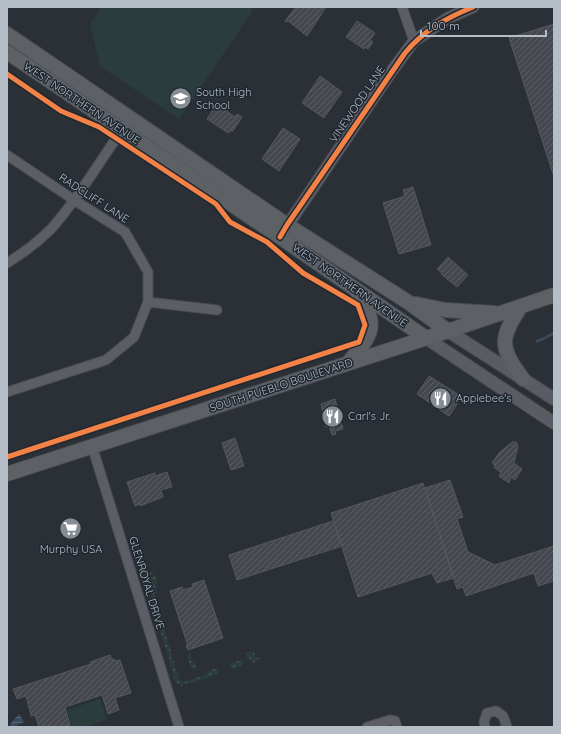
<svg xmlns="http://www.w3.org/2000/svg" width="561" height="734" viewBox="0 0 561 734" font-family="Quicksand,sans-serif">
	<defs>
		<pattern id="grass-dots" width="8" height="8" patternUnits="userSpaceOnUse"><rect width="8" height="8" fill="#2b3c3d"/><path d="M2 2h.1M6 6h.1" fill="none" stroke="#485658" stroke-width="1.8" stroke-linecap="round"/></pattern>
		<pattern id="water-rules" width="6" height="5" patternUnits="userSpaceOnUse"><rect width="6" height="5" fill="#3b4c5e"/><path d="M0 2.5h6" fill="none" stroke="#556474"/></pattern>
		<pattern id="building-hatch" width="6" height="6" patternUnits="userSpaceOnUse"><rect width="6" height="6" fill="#44484e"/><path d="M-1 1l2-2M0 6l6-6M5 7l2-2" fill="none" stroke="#5d6066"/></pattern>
	</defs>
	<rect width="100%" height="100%" fill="#2b3036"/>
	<!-- grass -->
	<path fill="url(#grass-dots)" d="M153 571 154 573 148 576V591L143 574Z
		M155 575 157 580 156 593 154 594V596H156V600L179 679 184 682 204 675 206 672 216 668 219 671 218 674 181 686 176 684 150 596 152 595 150 591V578Z
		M249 651 254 652 256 658 262 657V659L253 663 247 658 246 653Z
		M190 654 193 663 195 662 197 667 194 670 191 668 187 656Z
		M244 659 242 666 233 669 230 668V663Z"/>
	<!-- park -->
	<path fill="#2b3c3d" d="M102 7H252V12L179 119 100 66 90 24Z
		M100 699 107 720 85 727H72L67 710Z"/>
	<!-- water -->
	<path fill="url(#water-rules)" d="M19 714 24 722 17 725 16 727H10L11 723Z"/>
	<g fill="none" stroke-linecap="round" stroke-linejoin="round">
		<!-- stream -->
		<path stroke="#3b4c5e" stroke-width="2.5" d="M537 341 543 339 554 333"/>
	</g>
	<!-- building -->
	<path fill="url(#building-hatch)" stroke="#53585d" d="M296 7H326L307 36 288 21 287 22 285 21Z
		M357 21 375 33 370 40 373 42 368 49 365 47 364 49 346 37Z
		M554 24V177L509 38Z
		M320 76 342 92 324 118 302 103Z
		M217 104 235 117 237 114 242 117 232 132 230 130 228 133 207 119Z
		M283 128 300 139 279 171 262 159Z
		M413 187 431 245 399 254 383 203 405 196 403 190Z
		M448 257 468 275 457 287 441 274 442 273 437 269Z
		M429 376 459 395 455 401 458 403 449 416 417 394Z
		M335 399 343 429 335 431 336 434 332 435 329 426 326 427 321 404Z
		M235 438 244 466 231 470 222 443Z
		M512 442H516L518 446 514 463 522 469 515 480 511 477 509 483 499 476 501 473 494 467 495 465 492 463 499 453Z
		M167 472 172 487 161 490 163 497 140 506V504L135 506 127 482 155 473V476Z
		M450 480 463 517 457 519 468 552 495 565 554 546V581L538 586 534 573 466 596 463 587 457 589 425 488Z
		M423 483 454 578 437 583 432 573 358 597 331 513Z
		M333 521 342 546 237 580 229 555Z
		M204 580 223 638 188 650 186 646H188L170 591 182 587 183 590 193 587 192 584Z
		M110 655 111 658 117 661 120 660 131 693 115 698 119 710 108 714 102 695 65 707 70 725 65 727H39L35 715 31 716 26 696 17 699 13 689 91 664 90 662Z"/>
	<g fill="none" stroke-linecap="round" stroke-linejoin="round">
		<defs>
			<path id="minor" d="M402 7 414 41
				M7 155 74 200 125 232 148 272V302L217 310
				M7 263C22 254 38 242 51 229 79 198 100 160 125 126
				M7 392 106 360 134 337 148 302
				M92 446 179 727
				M367 727 390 720 395 721 397 727
				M485 727 484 722 487 713 496 711 503 716 507 727"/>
			<path id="tertiary" d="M283 232 391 72 414 41 448 18 473 7"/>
			<path id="secondary" d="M448 331 554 399
				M426 338 554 423"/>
			<path id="primary" d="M7 34 287 225 408 302 448 331
				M7 52 280 237 426 338
				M416 304 445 310 494 313
				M521 306C515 316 506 328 505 340 504 354 515 368 523 379
				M348 363C370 336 381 327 358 294
				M7 474 448 331 554 295"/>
		</defs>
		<!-- minor casing -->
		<use href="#minor" stroke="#494c51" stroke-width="11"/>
		<!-- tertiary casing -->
		<use href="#tertiary" stroke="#494c51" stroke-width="13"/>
		<!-- secondary casing -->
		<use href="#secondary" stroke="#494c51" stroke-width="14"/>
		<!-- primary casing -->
		<use href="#primary" stroke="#494d53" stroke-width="16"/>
		<!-- minor -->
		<use href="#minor" stroke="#5b5e64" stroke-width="9"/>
		<!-- tertiary -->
		<use href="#tertiary" stroke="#5b5e64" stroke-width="11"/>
		<!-- secondary -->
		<use href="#secondary" stroke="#595d63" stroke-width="12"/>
		<!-- primary -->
		<use href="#primary" stroke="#5d6166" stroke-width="14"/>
		<defs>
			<path id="cycleway" d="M7 74 61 111 99 127 216 204 230 222 267 242 303 273 358 305 365 325 359 342 7 457
				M280 237 287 225 405 53C423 31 446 18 473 7"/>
		</defs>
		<!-- cycleway casing -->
		<use href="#cycleway" stroke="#1f2730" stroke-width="8"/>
		<!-- cycleway -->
		<use href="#cycleway" stroke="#f48246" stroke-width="5"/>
	</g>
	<!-- icons -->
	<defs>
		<symbol id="school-disc" viewBox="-11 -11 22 22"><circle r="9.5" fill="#858c94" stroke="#1f2730"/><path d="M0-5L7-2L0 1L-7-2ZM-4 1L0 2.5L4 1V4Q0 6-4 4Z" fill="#fff"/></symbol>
		<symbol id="restaurant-disc" viewBox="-11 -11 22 22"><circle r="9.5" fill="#858c94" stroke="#1f2730"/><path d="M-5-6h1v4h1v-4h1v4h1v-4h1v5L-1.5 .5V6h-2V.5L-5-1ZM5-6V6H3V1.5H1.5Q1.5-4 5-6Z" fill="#fff"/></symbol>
		<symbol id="supermarket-disc" viewBox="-11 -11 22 22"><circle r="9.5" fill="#858c94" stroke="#1f2730"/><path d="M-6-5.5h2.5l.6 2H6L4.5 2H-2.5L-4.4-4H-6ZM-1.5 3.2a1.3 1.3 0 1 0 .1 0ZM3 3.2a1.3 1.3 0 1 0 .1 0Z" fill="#fff"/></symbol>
	</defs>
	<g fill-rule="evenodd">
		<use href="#school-disc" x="168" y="86" width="25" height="25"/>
		<use href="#restaurant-disc" x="428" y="386" width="25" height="25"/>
		<use href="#restaurant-disc" x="320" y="404" width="25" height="25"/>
		<use href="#supermarket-disc" x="58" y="516" width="25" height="25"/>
	</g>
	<g text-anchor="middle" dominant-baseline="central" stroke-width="3" stroke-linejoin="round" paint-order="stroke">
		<!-- poi labels -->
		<g font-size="11" fill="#b5bdc6" stroke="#1f2730" text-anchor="start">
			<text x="196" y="92">South High<tspan x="196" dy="13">School</tspan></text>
			<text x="456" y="398">Applebee's</text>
			<text x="348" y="416">Carl's Jr.</text>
			<text x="71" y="549" text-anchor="middle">Murphy USA</text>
		</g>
		<!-- street labels -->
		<g font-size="11" fill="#b5bdc6" stroke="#1f2730">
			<text transform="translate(82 103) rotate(34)">WEST NORTHERN AVENUE</text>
			<text transform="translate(357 104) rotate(-56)">VINEWOOD LANE</text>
			<text transform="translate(94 198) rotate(33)">RADCLIFF LANE</text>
			<text transform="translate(350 285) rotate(35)">WEST NORTHERN AVENUE</text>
			<text transform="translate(281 385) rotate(-18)">SOUTH PUEBLO BOULEVARD</text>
			<text transform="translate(147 583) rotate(73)">GLENROYAL DRIVE</text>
		</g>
	</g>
	<!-- border -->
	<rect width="561" height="734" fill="none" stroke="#b5bdc6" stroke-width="16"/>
	<!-- scale -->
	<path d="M421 30v6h125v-6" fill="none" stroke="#b5bdc6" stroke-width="2"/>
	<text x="427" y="30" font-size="12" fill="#b5bdc6" stroke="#1f2730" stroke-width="3" paint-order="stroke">100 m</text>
</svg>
